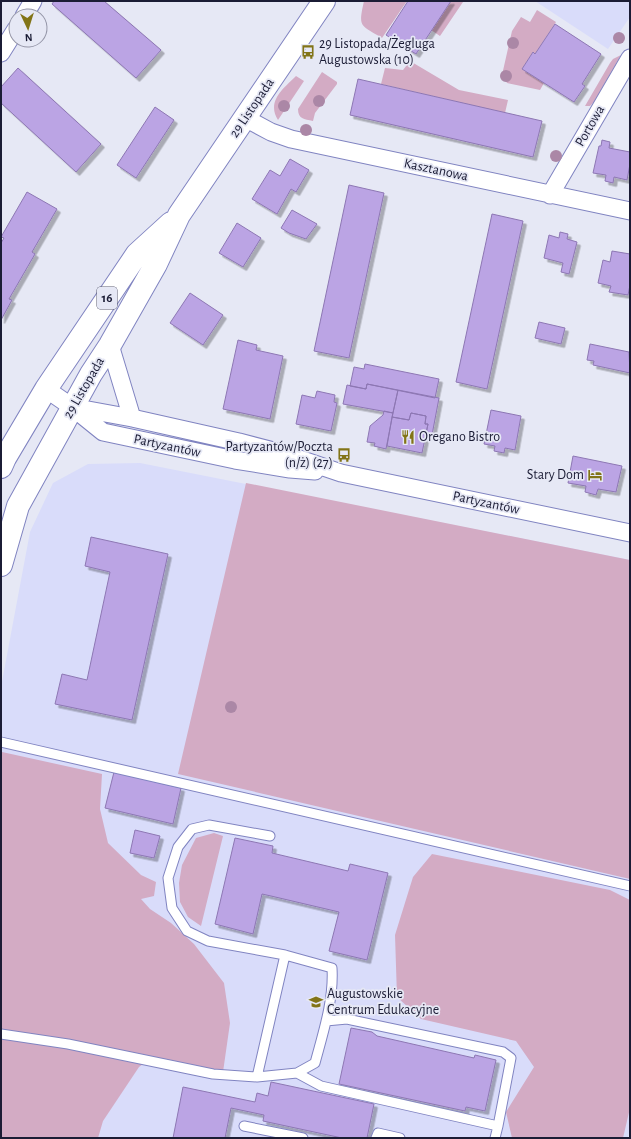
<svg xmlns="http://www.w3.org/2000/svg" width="631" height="1139" viewBox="0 0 631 1139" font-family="'Alegreya Sans',sans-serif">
	<defs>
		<filter id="shadow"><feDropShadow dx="3.5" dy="3.5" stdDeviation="0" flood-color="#0004"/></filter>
	</defs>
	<rect width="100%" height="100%" fill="#e6e8f5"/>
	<!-- built -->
	<path fill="#d9dcfa" d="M535 1H630V17L608 49Z
		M140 463 630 560V1126L628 1138H1V687L30 532 53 483 88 464Z"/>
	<!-- green -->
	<path fill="#d3abc4" d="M364 1H407L382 38C360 24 358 28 364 1Z
		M451 1 463 2 440 36 431 30Z
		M537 10 556 22 535 54 533 52 522 69 544 83 540 90 507 83 502 75 512 31 521 17 530 22Z
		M621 55 594 102 590 106H585L610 63 613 59Z
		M410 61 459 90 508 100 505 113 381 84 385 68 403 70Z
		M322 72 337 82V84L315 113 313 121C304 119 298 119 298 109Z
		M296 76 304 81 278 120C266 101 284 88 296 76Z
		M246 483 630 560V879L178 774Z
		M2 752 102 774 100 809 108 843 141 875 156 882 154 896 141 899 150 909 171 923 194 944 224 983 230 1023 222 1079 147 1061 139 1067 103 1121 98 1138H1V756Z
		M214 833 223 836 201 926 188 917 180 902 179 883 182 865 196 838Z
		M432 854 610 890 630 900V1108L623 1138H512L506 1112 534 1067 516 1041 421 1019 397 997 395 935 413 877Z"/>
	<!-- building -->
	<path fill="#bba4e4" stroke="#8d77b3" filter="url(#shadow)" d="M54 1H104L161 50 136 78 52 4Z
		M408 1H451L416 54 386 35Z
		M555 24 601 54 582 84 585 86 574 102 522 69 533 52 535 54Z
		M18 68 101 144 76 172 1 103V87Z
		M358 79 542 121 533 157 350 115Z
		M155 107 174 120 136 178 117 165Z
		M602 140 610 142 609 148 630 152V164L627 180 614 177 613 183 605 181 606 175 593 173 599 146H601Z
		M290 159 309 170 296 192 291 189 277 214 252 199 270 170 280 176Z
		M349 185 384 193 349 358 314 351Z
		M27 192 57 209 32 252 35 254 9 299 12 300 1 320V243L4 238 1 237Z
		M292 210 317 224 306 239 289 233 281 228Z
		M492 214 523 221 487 389 456 382Z
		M237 223 261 238 243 267 219 253Z
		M560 232 568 234 567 239 577 242 569 274 561 272 563 263 544 258 549 235 559 238Z
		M612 251 630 254V285L628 295 609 292 611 286 598 283 603 260 610 262Z
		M190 293 223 315 203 345 170 323Z
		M539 322 565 328 561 344 535 338Z
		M238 340 257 345 256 350 283 356 270 419 223 409Z
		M590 344 629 352 630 373 593 365 594 361 587 360Z
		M365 364 439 379 435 398 367 384 366 389 350 386 354 367 364 369Z
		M367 384 398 390 393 413 343 404 347 385 366 389Z
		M398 390 439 398 432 435 426 434 428 424H425L426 416 411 413 409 420 392 417Z
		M317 391 335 395 334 402 337 403 331 431 296 424 302 395 315 398Z
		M491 410 521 416 515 450 505 448 504 453 494 451 495 446 484 444Z
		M384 411 393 413 386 449 374 446 375 443 367 442 370 426 383 415Z
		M411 413 426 416 425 424H428L422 453 387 446 392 417 409 420Z
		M573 456 622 466 616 492 598 489 596 495 585 492 586 486 568 483Z
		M91 537 168 554 132 720 55 704 62 674 87 680 110 572 85 566Z
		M114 772 181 788 173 824 105 808Z
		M135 830 160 836 154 858 130 853Z
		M235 838 273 846 272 853 348 871 350 864 388 873 367 960 329 951 339 912 271 896 262 894 253 934 215 924Z
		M351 1028 372 1032 377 1036 474 1058 475 1055 496 1060 485 1111 466 1107 465 1111 339 1084Z
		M271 1082 374 1104 367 1138H342L263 1121 264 1115 231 1108 225 1138H173L183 1087 255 1102 257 1093 268 1096Z"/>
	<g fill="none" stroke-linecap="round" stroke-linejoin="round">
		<defs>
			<path id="lane" d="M1 742 630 886
				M326 1021 347 1019 503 1052 511 1058 498 1126
				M1 1034 68 1044 213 1074 257 1077 285 955 208 941 187 931 172 908 168 878 178 847 192 829 209 825 270 836
				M297 1073 321 1086 498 1126 495 1138
				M257 1077 297 1073 315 1063C323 1033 334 1000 332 968L285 955
				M244 1126 303 1138
				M376 1138 378 1133 400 1138"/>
			<path id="street" d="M24 16 33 1
				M1 53 16 29
				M245 118 271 132 291 139 630 211
				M550 195 630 58
				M110 345 132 418
				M46 389 72 407 103 432 235 460 290 469 315 471
				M72 407 132 418 239 442 285 454 341 473 630 533"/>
			<path id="primary" d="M1 467 5 458 46 389 137 254 171 223
				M1 565 18 506 91 374 110 345 156 264 179 215 324 1"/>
		</defs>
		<!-- lane casing -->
		<use href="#lane" stroke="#8084c1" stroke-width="11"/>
		<!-- street casing -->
		<use href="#street" stroke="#8084c1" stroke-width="19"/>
		<!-- primary casing -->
		<use href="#primary" stroke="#8084c1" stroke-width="24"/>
		<!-- lane -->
		<use href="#lane" stroke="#fff" stroke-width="9"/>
		<!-- street -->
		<use href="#street" stroke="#fff" stroke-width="17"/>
		<!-- primary -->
		<use href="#primary" stroke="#fff" stroke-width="22"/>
	</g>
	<!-- trees -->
	<g fill="#ab87a6">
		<circle cx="619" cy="38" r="6"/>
		<circle cx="513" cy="43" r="6"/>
		<circle cx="506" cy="76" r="6"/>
		<circle cx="319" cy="101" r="6"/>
		<circle cx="284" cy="106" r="6"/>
		<circle cx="306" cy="130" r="6"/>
		<circle cx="556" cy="156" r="6"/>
		<circle cx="231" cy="707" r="6"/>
	</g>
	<!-- icons -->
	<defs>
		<symbol id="bus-bare" viewBox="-9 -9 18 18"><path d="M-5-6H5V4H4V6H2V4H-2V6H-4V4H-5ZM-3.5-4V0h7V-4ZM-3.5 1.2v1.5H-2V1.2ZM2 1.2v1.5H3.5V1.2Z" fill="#827417" stroke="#e6e8f5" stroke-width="2.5" paint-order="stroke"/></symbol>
		<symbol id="restaurant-bare" viewBox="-9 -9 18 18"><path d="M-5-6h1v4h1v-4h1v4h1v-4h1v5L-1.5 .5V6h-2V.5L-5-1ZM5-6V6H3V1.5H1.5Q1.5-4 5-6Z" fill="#827417" stroke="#e6e8f5" stroke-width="2.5" paint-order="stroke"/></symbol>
		<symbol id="hotel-bare" viewBox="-9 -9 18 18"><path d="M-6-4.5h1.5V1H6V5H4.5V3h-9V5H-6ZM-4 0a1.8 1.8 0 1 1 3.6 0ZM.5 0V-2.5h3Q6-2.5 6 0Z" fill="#827417" stroke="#e6e8f5" stroke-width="2.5" paint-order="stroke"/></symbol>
		<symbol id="university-bare" viewBox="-9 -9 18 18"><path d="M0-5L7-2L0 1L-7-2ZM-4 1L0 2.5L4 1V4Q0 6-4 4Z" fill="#827417" stroke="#e6e8f5" stroke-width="2.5" paint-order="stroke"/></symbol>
	</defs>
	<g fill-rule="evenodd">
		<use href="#bus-bare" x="298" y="42" width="20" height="20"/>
		<use href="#restaurant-bare" x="398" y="427" width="20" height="20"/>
		<use href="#bus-bare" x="334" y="445" width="20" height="20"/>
		<use href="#hotel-bare" x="585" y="465" width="20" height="20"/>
		<use href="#university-bare" x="306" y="992" width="20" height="20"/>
	</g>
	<g text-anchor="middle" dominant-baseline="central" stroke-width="3.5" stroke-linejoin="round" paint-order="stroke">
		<!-- shield labels -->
		<rect fill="#e6e8f5" stroke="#58596f" stroke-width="1" x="97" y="287" width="20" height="22" rx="3"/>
		<g font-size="13" font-weight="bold" fill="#1b1c35">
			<text x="107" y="298">16</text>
		</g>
		<!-- poi labels -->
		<g font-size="14" fill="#1b1c35" stroke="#e6e8f5" text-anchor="start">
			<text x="319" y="44">29 Listopada/Żegluga<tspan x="319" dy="16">Augustowska (10)</tspan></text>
			<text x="419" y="437">Oregano Bistro</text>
			<text x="333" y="447" text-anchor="end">Partyzantów/Poczta<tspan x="333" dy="16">(n/ż) (27)</tspan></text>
			<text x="584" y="475" text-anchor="end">Stary Dom</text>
			<text x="327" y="994">Augustowskie<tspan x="327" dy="16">Centrum Edukacyjne</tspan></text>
		</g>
		<!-- street labels -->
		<g font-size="14" fill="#1b1c35" stroke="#e6e8f5">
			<text transform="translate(252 108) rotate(-56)">29 Listopada</text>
			<text transform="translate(590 126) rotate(-60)">Portowa</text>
			<text transform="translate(436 170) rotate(12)">Kasztanowa</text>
			<text transform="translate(84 388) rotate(-60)">29 Listopada</text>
			<text transform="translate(167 446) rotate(12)">Partyzantów</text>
			<text transform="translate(486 503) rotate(12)">Partyzantów</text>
		</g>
	</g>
	<!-- border -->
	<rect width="631" height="1139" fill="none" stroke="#1b1c35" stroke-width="4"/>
	<!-- north arrow -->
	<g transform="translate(28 28) rotate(176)"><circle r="19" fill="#e6e8f5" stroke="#9596a8"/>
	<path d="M0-3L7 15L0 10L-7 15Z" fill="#827417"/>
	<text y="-6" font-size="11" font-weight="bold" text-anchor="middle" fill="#1b1c35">N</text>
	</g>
</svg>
